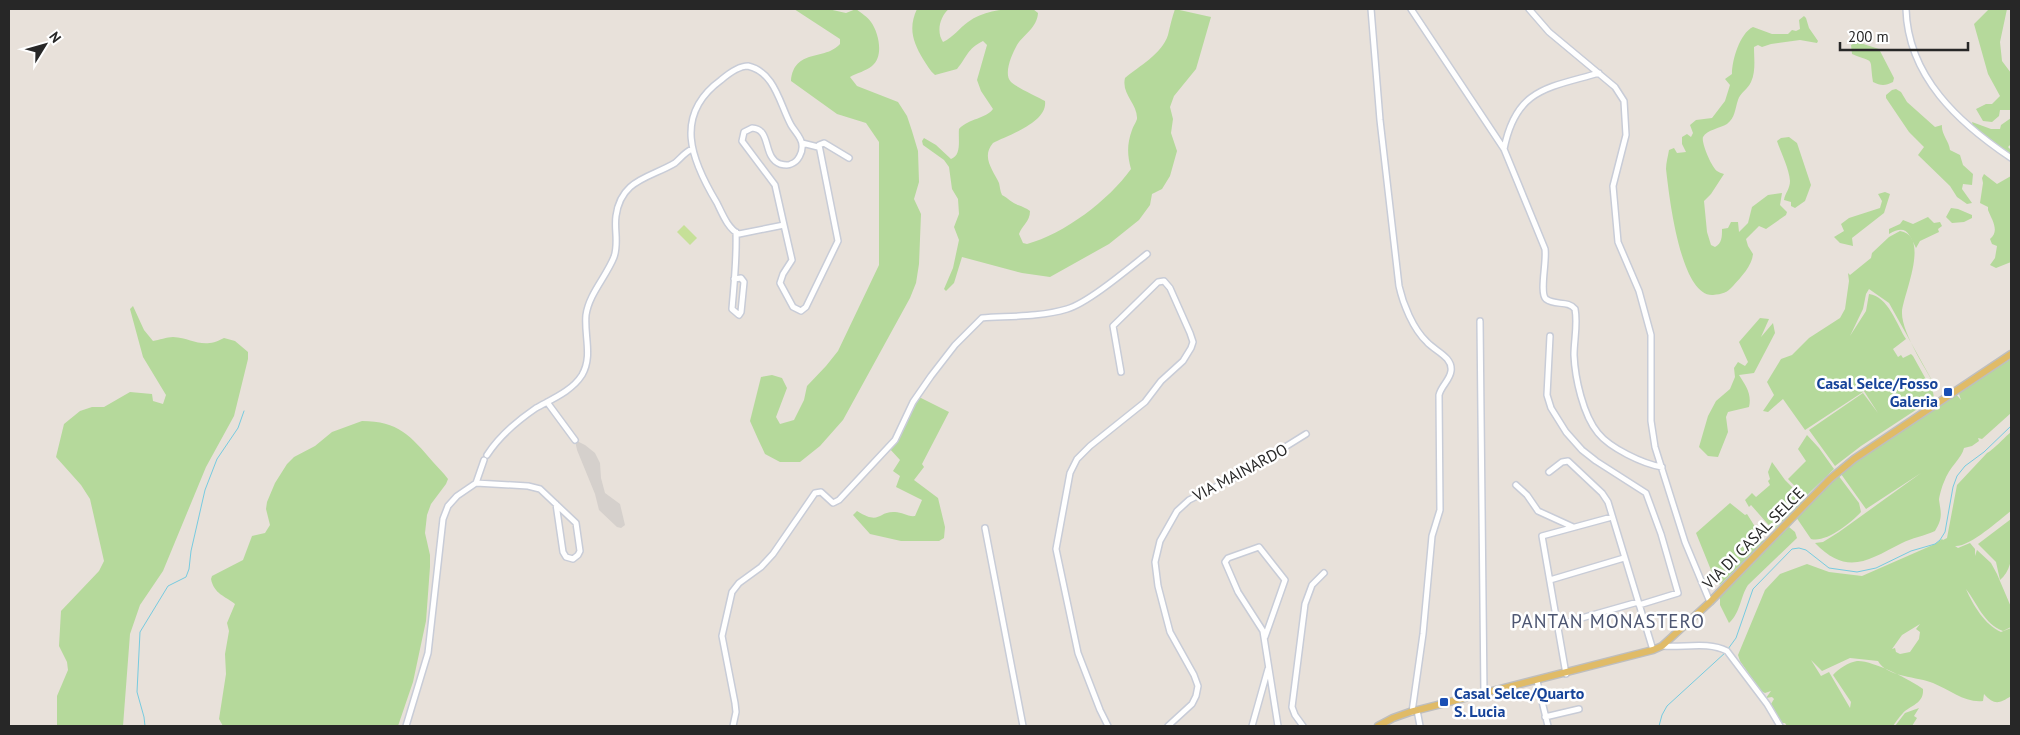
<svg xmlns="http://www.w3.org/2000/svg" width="2020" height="735" viewBox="0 0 2020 735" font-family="'PT Sans',sans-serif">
	<rect width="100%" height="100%" fill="#e8e1da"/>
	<!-- green -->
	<path fill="#b5d99b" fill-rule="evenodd" d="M794 9H828L846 13 856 9C861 13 868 17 871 22 879 33 884 57 872 66 866 71 857 73 850 77L857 86 898 102 907 116 912 131 918 151 919 182 914 199 921 214 919 264 916 283 910 298 843 420 820 446 800 462H780L765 454 758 439 750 421 761 377 772 375 782 378 787 388 776 417 780 424 794 420 804 400 807 386 826 366 838 351 879 265V142L866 123 837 114 791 81C794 48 825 61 840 44V39Z
		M917 9H949C940 16 936 32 943 42 954 37 959 28 968 22 987 8 1011 9 1033 9L1038 13C1037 28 1024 34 1017 45 1012 54 1003 74 1011 82 1016 87 1038 97 1045 101 1048 122 1009 135 993 143 981 157 993 170 999 183 1000 187 1000 191 1002 195 1008 198 1012 203 1018 205 1023 207 1026 208 1030 211 1030 222 1022 225 1019 234L1023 243 1027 244C1064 234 1109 200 1131 169 1127 154 1127 144 1132 130 1133 126 1136 123 1137 119 1138 104 1121 94 1125 78 1139 66 1162 54 1168 35 1170 26 1172 18 1175 9L1211 17 1196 69 1174 96 1170 107 1173 119 1171 133 1177 151 1170 176 1162 189 1152 194 1150 205 1139 220 1109 244 1050 277 1022 273 962 257 954 283 946 291 944 289 953 268 959 240 954 227 959 214 958 199 952 189 949 167 944 160 923 145 922 141 924 138 936 145 951 159C962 155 958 140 959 129 969 118 986 119 993 109L981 91 977 80 987 45 983 41C967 49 967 57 957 69L935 75C930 71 927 65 923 59 913 42 908 28 917 9Z
		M1989 9H2007L2000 42 2002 61 2011 73V110H2000L1999 116 1992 122 1983 121 1976 109 1986 104H1992L2000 96 1988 74 1974 24Z
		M1804 16 1806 18 1809 28 1818 41 1817 43 1800 40 1771 44 1762 47 1758 45 1754 47C1754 58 1756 72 1751 82 1748 89 1740 93 1738 100 1735 109 1735 118 1727 124 1720 128 1707 130 1703 137 1701 143 1712 168 1717 171 1720 173 1722 173 1724 174L1711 194 1704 201 1707 232 1711 245 1715 247C1722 243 1722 237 1722 229L1728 228 1731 222H1738L1739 232 1748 223 1752 207 1768 195 1782 193 1780 205 1787 212 1786 215 1766 229 1759 226 1746 239 1748 246 1753 254C1752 266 1741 277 1733 286 1727 293 1722 294 1713 295 1680 297 1669 194 1666 169 1666 163 1668 156 1669 150L1674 148 1677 153 1686 152 1682 144V137L1687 134 1691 137 1693 133 1690 125 1696 120 1712 118 1725 101 1730 85 1725 79 1732 74C1732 60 1740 33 1753 27L1772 34H1788L1792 30 1796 31 1800 29 1799 20Z
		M1857 42 1879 49 1894 78 1893 82C1885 86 1881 86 1873 82 1869 55 1876 64 1852 54L1851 45Z
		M1896 89 1901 92 1907 102 1935 127 1942 125C1941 134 1949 141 1950 150L1960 155 1963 165 1973 174 1972 185 1963 184 1962 189 1972 203 1967 204 1957 197 1950 186 1918 155 1924 147 1909 132 1886 98V95L1892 90Z
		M2011 118V144L2008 147 2011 150V155L1973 126 1972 122 1991 129H2000L2001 125Z
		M1789 137 1797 143 1811 185 1805 201 1795 208 1791 206V202L1784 200C1785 193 1790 189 1790 181 1789 168 1781 153 1777 141L1781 138Z
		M1984 174 1997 184 2011 176V262L1996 268 1990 265 1995 258 1997 246 1992 244 1990 239C2000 231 1992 220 1988 210V207L1980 203 1983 183 1982 178Z
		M1885 192 1890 194 1884 213 1852 238 1853 246 1840 243 1834 237 1844 231 1841 224 1849 218 1880 208 1882 201 1878 194Z
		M1951 208 1958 209 1972 215V218L1964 222 1952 223 1946 217Z
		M1928 217 1934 223 1940 222 1942 226 1938 229 1939 232 1920 241 1916 248C1909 233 1906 224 1889 234V229L1900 224 1903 220 1913 224Z
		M1900 231C1931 236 1903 295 1902 312 1901 333 1929 374 1939 393L1889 303 1869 289 1866 294 1863 309 1850 336 1866 311 1869 294C1888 296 1897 325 1906 339L1893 349 1898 357 1901 355 1903 358 1911 354 1913 356 1933 392 1934 398 1861 446 1835 466 1809 430 1863 393 1878 413 1862 388V382L1858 384 1863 392 1805 430 1783 399 1768 412 1763 411 1774 395 1767 382 1781 359 1792 355 1809 338 1840 318 1845 309 1849 281 1848 273 1850 275 1871 258 1872 253 1889 237Z
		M133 306 144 330 153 341C159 340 167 337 173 337 193 338 202 350 224 338L235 341 248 352V359L234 416 206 467 163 571 140 605 130 634 123 726H57V696L68 670 67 662 59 646 61 611 99 571 104 561 90 499 81 485 56 457 64 424 80 411 92 407H104L130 392 152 394 153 401 163 404 166 395 143 357 130 309Z
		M1760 318 1769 319 1761 337 1773 323 1775 333 1754 373 1739 375C1746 386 1752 394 1749 407L1728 412 1726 417 1728 432 1718 457 1708 456 1699 447 1708 416 1716 401 1730 389 1735 377 1734 368 1738 362 1745 366 1748 362 1739 342Z
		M2011 359V413L1982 439 1978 438 1979 441 1972 446 1964 448C1962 458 1949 467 1944 482 1942 486 1939 497 1939 500 1941 513 1943 518 1935 531 1924 536 1912 538 1902 543 1867 561 1847 576 1815 543L1823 542 1839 532 1921 473 1866 509 1841 474 1853 462 1956 394 1961 400 1959 394 1963 390Z
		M919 397 949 412 922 464 924 467 914 480 938 498 945 527 944 538 939 541H901L870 534 853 515 857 511C881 526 877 511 895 512 902 512 908 517 915 516L922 500 896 487 900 476 893 471 900 460 889 448 903 430Z
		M362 421C398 421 411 436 433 462 438 468 444 473 448 479L446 484 431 504 427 515 425 533 430 555V567L426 621 413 682 398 726H223L219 719 226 674 225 654 229 631 227 623 235 604C225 596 214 594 211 579L212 576 243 560 252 536 265 533 270 525 266 509 267 502 275 483 287 464 294 457 315 446 332 432Z
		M2011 432V511C1999 520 1970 547 1955 546L1958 548 1970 543 1975 549V556L1977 550 1991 563 1997 574 2011 607V627L2003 631C1984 624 1977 603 1966 589 1973 605 1985 625 2001 632L2011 628V696C1999 704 1994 705 1984 694L1983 701C1965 703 1950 690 1933 683 1919 677 1886 677 1878 661L1850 658 1822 671 1811 660 1821 676 1829 672 1850 708 1851 702 1833 675C1838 669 1849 662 1857 661 1872 660 1911 680 1923 689 1924 704 1911 705 1903 713 1899 717 1896 722 1893 726H1861L1860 725 1861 726H1787L1785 723H1782L1771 704 1774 699 1772 697 1766 698 1771 691 1765 693 1761 691 1740 661 1738 655 1765 590 1780 574 1807 564 1829 572 1862 576 1935 544 1942 539 1943 540 1947 538 1957 485 1987 453C1992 451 2005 437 2011 432ZM1920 624 1916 629 1920 632 1919 639 1910 652 1900 654 1896 652 1895 648 1892 649 1902 635Z
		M1807 435 1819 448 1834 469 1805 497 1788 479 1806 461 1798 449Z
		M1772 462 1785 480 1805 500 1773 530 1751 505 1749 507 1745 500 1752 493 1756 497 1770 485 1768 481 1770 479 1768 472Z
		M1838 475 1859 503 1861 512C1851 523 1826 543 1811 539L1796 517Z
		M1730 503 1745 515 1747 514 1764 541 1720 585 1713 575 1696 533Z
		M2011 519C2011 539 2017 566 2000 580L1996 562 1978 544Z
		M1789 527 1795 532 1797 538 1748 585C1740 597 1741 612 1729 623L1720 605V597Z
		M1919 708 1914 716 1917 718 1912 726H1895L1905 713Z"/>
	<!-- pitch -->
	<path fill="#c6e098" d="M684 225 697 238 690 245 677 232Z"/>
	<!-- plaza -->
	<path fill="#d5d0cc" d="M575 440 585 445 595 453 600 463 601 478 605 493 620 504 625 525 621 528 617 527 599 510 595 494 577 450Z"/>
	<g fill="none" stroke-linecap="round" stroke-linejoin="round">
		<!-- stream -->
		<path stroke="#77cbe0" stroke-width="1" d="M1728 649 1736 638 1753 589 1792 549 1799 548 1806 550 1829 568 1857 572 1876 568 1911 551 1935 544 1940 540 1945 532 1953 487 1957 476 1965 466 1984 452 2011 426
			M145 726 144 717 137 692 140 632 168 586 186 577 189 569 191 551 205 490 217 459 238 428 244 411
			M1659 726 1662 715 1667 706 1726 652"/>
		<defs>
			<path id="minor" d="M1371 9 1380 120 1399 286C1403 304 1413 329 1427 342 1435 351 1453 357 1451 371 1450 380 1441 386 1439 395L1440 510 1432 536 1423 634 1412 712
				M1411 9 1504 149 1545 249C1547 262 1539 293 1546 299 1555 306 1568 300 1575 309 1578 324 1574 340 1574 355 1575 378 1583 415 1598 433 1610 448 1643 464 1662 467
				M1529 9 1549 32 1615 87 1624 101 1626 135 1613 186 1618 242 1639 291 1651 335V421L1655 447 1685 542 1710 602
				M1906 9C1908 77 1959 123 2011 158
				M748 66C775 72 780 105 791 125 795 132 802 138 802 145 803 152 798 162 791 164 788 166 784 165 780 164 762 157 772 129 752 128L744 132 742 141 775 185 784 225 739 234C728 229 722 213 717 203 691 160 673 115 721 80 728 74 738 66 748 66Z
				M802 143 818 147
				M1504 149C1516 88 1548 88 1599 73
				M784 225 792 260 783 274 780 283 793 307 801 311 806 307 838 241 819 145 824 143 849 158
				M734 279 741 278 744 282 741 312 739 315 732 309C734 284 737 258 736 232
				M1480 321 1484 694
				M1550 336 1547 395 1551 408 1566 432 1582 450 1596 461 1646 493 1661 534 1678 593 1639 605
				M547 402 575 440
				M487 455C500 435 517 421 536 408 552 399 572 391 582 375 593 356 584 336 586 315 589 294 606 277 614 257 619 243 614 230 616 216 621 179 650 178 675 163 681 158 685 152 692 149
				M1549 472 1562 462 1568 461 1602 493 1608 502 1653 650
				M476 483 484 460
				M1516 485 1527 495 1538 511 1573 527
				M985 528 1023 726
				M1550 580 1624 558
				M1557 625 1638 602
				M1265 637 1285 580 1259 547 1228 558 1225 562 1238 592 1263 631 1278 726
				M1662 646C1683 648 1708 641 1727 651L1767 704 1780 726
				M1566 674 1542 536 1612 517
				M1537 681 1548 726
				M1417 710 1420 726
				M1545 717 1579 709
				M406 726 428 653 443 519 448 506 457 496 476 483 528 486 540 489 576 523 580 551 578 555 573 559 566 557 563 552 556 504
				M733 726 736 712 735 703 722 636 732 592 739 583 761 567 773 554 815 493 821 492 833 503 839 500 895 440 913 402 931 376 955 345 982 318C1010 316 1040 317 1067 309 1088 303 1128 269 1147 254
				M1108 726 1100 710 1078 653 1056 549 1070 473 1077 459 1090 446 1145 402 1161 381 1183 361 1191 348 1193 342 1190 333 1170 288 1164 281 1158 282 1113 326 1121 372
				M1168 726 1192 704 1196 696 1198 686 1194 675 1170 632 1158 586 1155 562 1160 541 1177 511 1189 500 1240 475 1306 434
				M1252 726 1268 669
				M1303 726 1295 715 1292 707 1305 604 1312 585 1324 573"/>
			<path id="major" d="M1378 726 1393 718 1410 712 1653 650 1662 646 1710 602 1830 479 1854 459 2011 354"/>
		</defs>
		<!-- minor casing -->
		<use href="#minor" stroke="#c8ccd7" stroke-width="8"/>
		<!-- major casing -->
		<use href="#major" stroke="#bebebe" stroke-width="9"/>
		<!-- minor -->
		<use href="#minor" stroke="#fff" stroke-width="5"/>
		<!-- major -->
		<use href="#major" stroke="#e0bb67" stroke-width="6"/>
	</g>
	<!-- markers -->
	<g fill="#1a4fb4" stroke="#fff" stroke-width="2">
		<rect x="1943" y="387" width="10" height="10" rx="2.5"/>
		<rect x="1439" y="697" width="10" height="10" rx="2.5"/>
	</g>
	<g text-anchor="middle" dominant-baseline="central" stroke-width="5" stroke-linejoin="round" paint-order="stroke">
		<!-- transit labels -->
		<g font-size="16" font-weight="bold" fill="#164399" stroke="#fff" text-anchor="end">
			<text x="1938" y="383">Casal Selce/Fosso<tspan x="1938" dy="18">Galeria</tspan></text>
			<text x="1454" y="693" text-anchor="start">Casal Selce/Quarto<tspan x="1454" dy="18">S. Lucia</tspan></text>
		</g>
		<!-- street labels -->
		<g font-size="16" fill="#272727" stroke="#fff">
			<text transform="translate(1240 472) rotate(-28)">VIA MAINARDO</text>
			<text transform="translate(1753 538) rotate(-45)">VIA DI CASAL SELCE</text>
		</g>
		<!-- quarter labels -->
		<g font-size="19" letter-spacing="1" fill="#4d5672" stroke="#fff">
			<text x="1608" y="621">PANTAN MONASTERO</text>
		</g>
	</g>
	<!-- border -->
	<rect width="2020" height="735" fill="none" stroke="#272727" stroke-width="20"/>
	<!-- north arrow -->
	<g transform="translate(45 45) rotate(53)" stroke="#ffffff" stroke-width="4" paint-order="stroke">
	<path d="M0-4L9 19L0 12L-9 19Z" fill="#272727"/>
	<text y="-8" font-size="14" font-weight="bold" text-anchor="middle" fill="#272727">N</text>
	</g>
	<!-- scale -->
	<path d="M1840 42v8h128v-8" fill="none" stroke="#272727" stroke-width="2.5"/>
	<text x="1848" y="42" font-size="15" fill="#272727" stroke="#ffffff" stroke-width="4" paint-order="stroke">200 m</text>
</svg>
